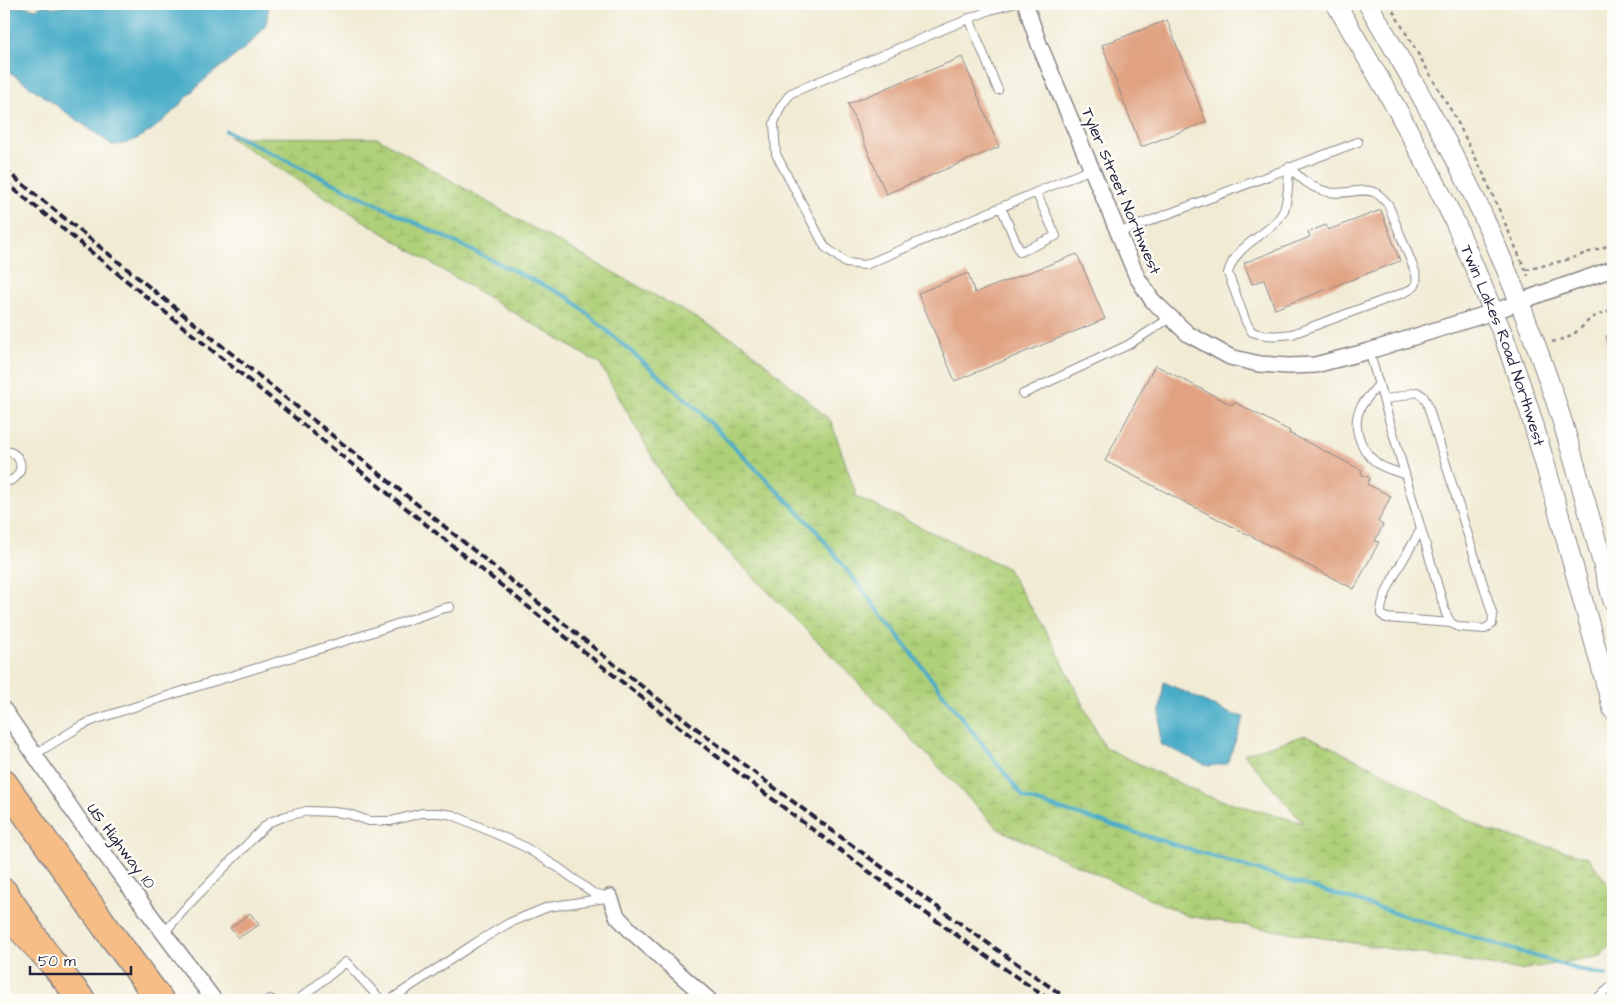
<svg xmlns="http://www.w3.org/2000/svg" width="1617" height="1004" viewBox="0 0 1617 1004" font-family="'Architects Daughter',sans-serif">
	<defs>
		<pattern id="wetland-marsh" width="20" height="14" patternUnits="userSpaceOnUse" patternTransform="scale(1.25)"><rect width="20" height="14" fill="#afd078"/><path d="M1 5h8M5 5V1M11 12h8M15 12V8" fill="none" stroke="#96b269"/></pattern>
	</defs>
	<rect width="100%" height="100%" fill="#fdfcf7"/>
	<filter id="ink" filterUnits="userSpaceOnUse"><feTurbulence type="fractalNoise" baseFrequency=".02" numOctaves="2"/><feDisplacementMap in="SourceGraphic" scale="10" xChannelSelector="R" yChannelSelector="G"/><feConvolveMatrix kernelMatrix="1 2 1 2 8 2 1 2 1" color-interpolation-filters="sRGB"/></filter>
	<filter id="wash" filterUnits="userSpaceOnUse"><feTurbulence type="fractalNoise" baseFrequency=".0096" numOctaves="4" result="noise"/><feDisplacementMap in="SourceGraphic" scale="20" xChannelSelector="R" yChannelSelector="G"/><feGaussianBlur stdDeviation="1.12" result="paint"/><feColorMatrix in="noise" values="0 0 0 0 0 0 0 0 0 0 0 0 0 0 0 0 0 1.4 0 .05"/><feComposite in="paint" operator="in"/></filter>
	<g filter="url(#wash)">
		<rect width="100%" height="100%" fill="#f1ebd4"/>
		<!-- wetland -->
		<path fill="url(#wetland-marsh)" stroke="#68795a" d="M229 137 378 138 524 223 743 344 831 421 857 497 1007 568 1054 645 1104 747 1204 795 1303 823 1244 754 1306 735 1386 774 1488 831 1588 857 1613 891V939L1601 956 1520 970 1188 916 998 829 846 670 676 499 600 364 439 268Z"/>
		<!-- water -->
		<path fill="#47acc7" stroke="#346781" d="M68 4H268C268 10 268 17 266 23 258 43 218 67 201 83 184 99 166 122 144 135 134 141 124 145 112 145L4 68V11C15 6 24 5 36 9L44 5 56 8Z
			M1164 682 1231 714 1244 717 1227 764 1208 766 1160 744V709Z"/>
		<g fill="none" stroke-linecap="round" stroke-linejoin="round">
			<!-- stream -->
			<path stroke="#47acc7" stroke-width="4" d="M226 131 568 297 695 407 815 529 1024 798 1583 971 1606 975"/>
		</g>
		<g id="blocks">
			<!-- building -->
			<path fill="#e0a281" d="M1167 20 1206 122 1141 147 1102 45Z
				M962 57 999 147 886 194 848 104Z
				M1381 210 1400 261 1275 309 1264 280 1252 284 1244 263 1310 237 1308 232 1326 225 1328 230Z
				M1077 254 1105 319 955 381 918 293 968 273 975 293Z
				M1613 333V359L1606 336Z
				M1155 365 1232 405 1234 402 1290 431 1289 433 1362 470 1361 474 1370 478 1367 484 1391 496 1378 522 1383 525 1375 541 1379 542 1354 589 1105 461Z
				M250 913 259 925 238 938 230 928Z"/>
		</g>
	</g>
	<g filter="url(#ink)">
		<use href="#blocks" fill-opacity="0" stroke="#8a8688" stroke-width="1"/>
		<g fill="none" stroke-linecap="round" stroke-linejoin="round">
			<defs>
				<path id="service" d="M1012 4 990 10 791 93 781 106 774 123 776 154 825 247 846 263 865 265 1091 169
					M969 18 998 90
					M1289 167C1301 179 1312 189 1329 192 1343 196 1364 186 1376 193 1381 196 1384 200 1388 204L1416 274C1418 287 1414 288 1403 293L1292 334C1279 336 1264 336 1252 332L1246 322 1228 273C1237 240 1272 236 1284 210 1289 197 1288 181 1289 167Z
					M1001 207 1020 252 1056 236 1036 192
					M1118 233 1358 142
					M1369 351 1446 614 1451 623 1459 627 1485 629 1492 624 1493 616 1427 403 1423 396 1417 392 1384 400
					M1379 384C1373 391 1367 398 1362 405 1350 424 1360 450 1377 463 1384 469 1396 471 1405 475
					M1023 394 1128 345 1170 318
					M4 451C26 452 26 480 4 482
					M1421 529C1411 548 1379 595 1381 614L1386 618 1451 623
					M34 755 79 727 94 720 189 689 364 635 441 609 450 607
					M164 933 190 903 263 828 270 822 286 816 307 811 335 812 349 814 369 821H391L422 813H439L453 815 523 846 559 868 593 893 610 897
					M268 1000 270 999 272 1000
					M298 1000 346 962 381 1000
					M390 1000 477 942 509 923 548 907 606 898
					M1595 1000 1613 985"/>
				<path id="minor" d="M1026 4 1031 21 1039 44 1137 277 1152 300 1188 334 1230 357 1259 364 1288 366 1315 365 1369 351 1493 312 1543 293 1613 269
					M4 710 77 817 214 1000
					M610 897 617 916 630 930 709 1000"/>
				<g id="tertiary">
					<path id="s1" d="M1336 4 1398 111 1426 164 1455 222 1504 337 1529 409 1549 478 1613 710"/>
					<path d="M1368 4C1407 71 1447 138 1480 209 1508 271 1533 334 1555 399 1577 465 1594 534 1613 601"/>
				</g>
				<path id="trunk" d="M4 783 107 929 160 1000
					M4 892 46 955 82 1000"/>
				<path id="motorway" d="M4 910 46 955"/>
			</defs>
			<!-- service casing -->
			<use href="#service" stroke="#8a8688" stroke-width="10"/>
			<!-- minor casing -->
			<use href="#minor" stroke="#8a8688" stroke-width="18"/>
			<!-- tertiary casing -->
			<use href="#tertiary" stroke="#8a8688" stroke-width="21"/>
			<!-- trunk casing -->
			<use href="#trunk" stroke="#8a8688" stroke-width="29"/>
			<!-- motorway casing -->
			<use href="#motorway" stroke="#8a8688" stroke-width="30"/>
			<!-- path -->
			<path stroke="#8a8688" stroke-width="2.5" stroke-dasharray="4 4" stroke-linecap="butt" d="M1389 4 1456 119 1484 175 1528 276
				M1526 270 1566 260 1613 244
				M1552 342 1569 337 1579 330 1591 318 1613 309"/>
			<!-- service -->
			<use href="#service" stroke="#fff" stroke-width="8"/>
			<!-- minor -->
			<use href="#minor" stroke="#fff" stroke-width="15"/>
			<!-- tertiary -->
			<use href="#tertiary" stroke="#fff" stroke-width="19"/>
			<!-- trunk -->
			<use href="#trunk" stroke="#f6be86" stroke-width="26"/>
			<!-- motorway -->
			<use href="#motorway" stroke="#f6be86" stroke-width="28"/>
			<!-- rail -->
			<path stroke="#22223b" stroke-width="4" stroke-dasharray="8 4" stroke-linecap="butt" d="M4 169 625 673C770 787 918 895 1069 1000
				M4 181C149 299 294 417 439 535 638 696 838 856 1050 1000"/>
		</g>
	</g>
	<g text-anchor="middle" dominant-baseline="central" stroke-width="5" stroke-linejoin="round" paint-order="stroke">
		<!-- street labels -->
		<g font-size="16" fill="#22223b" stroke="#fdfcf7">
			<text transform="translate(1121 191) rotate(67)">Tyler Street Northwest</text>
			<text stroke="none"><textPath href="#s1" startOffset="381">Twin Lakes Road Northwest</textPath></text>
			<text transform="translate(121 846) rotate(53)">US Highway 10</text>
		</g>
	</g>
	<!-- margin -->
	<rect width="1617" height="1004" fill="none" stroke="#fdfcf7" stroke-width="20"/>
	<!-- scale -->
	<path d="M30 966v8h101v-8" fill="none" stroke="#22223b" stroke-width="2.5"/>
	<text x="38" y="966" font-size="15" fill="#22223b" stroke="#fdfcf7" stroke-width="4" paint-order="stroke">50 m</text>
</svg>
